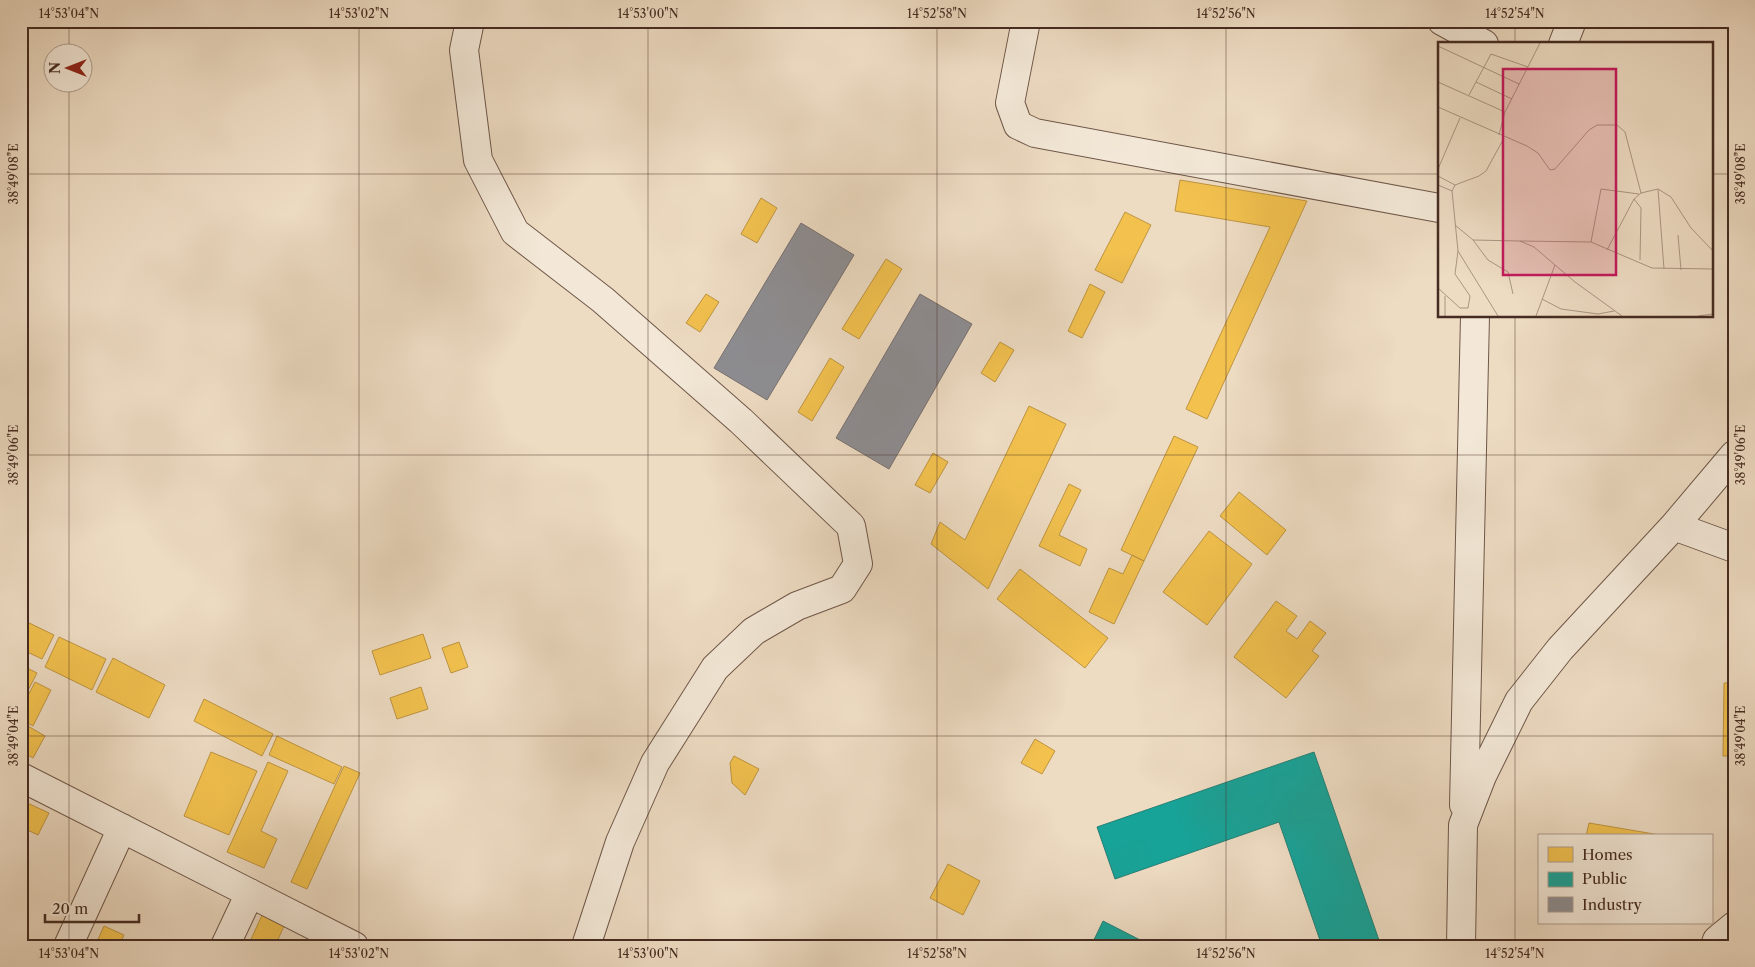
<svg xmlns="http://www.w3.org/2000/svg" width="1755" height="967" viewBox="0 0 1755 967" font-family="'Libre Caslon Text',serif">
	<rect width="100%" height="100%" fill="#eddbc2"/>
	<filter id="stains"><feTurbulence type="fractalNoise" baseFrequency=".004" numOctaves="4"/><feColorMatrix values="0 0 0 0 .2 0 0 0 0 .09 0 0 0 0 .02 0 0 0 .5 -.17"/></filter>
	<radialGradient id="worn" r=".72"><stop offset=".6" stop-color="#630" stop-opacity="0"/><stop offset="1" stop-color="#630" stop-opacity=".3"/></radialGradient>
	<!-- homes -->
	<path fill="#f2c14e" stroke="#be9440" d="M1180 180 1307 201 1207 419 1186 409 1270 227 1175 211Z
		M761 198 777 208 757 243 741 234Z
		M1125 212 1151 225 1122 283 1095 270Z
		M886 259 902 269 859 339 842 329Z
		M1090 284 1105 292 1082 338 1068 331Z
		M706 294 719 302 700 332 686 323Z
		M1000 342 1014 350 995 382 981 373Z
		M830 358 844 367 812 421 798 412Z
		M1029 406 1066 424 988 589 931 544 940 522 965 540Z
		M1174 436 1198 447 1144 561 1121 550Z
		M933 453 948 462 930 493 915 485Z
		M1069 484 1081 490 1059 535 1087 549 1080 566 1039 546Z
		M1239 492 1286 530 1267 555 1220 516Z
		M1209 531 1252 564 1207 625 1163 592Z
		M1132 555 1144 561 1114 624 1089 612 1109 568 1123 574Z
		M1020 569 1108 638 1085 668 997 599Z
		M1276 601 1297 616 1286 631 1297 639 1310 621 1326 633 1312 651 1319 656 1286 698 1234 657Z
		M21 619 54 635 42 659 21 649Z
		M423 634 431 658 380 675 372 651Z
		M59 637 106 659 92 690 45 667Z
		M459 642 468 667 451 673 442 648Z
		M113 658 165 685 149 718 96 692Z
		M21 665 37 673 21 704Z
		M35 682 51 690 33 726 21 719V709Z
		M1724 683H1734V756H1723Z
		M421 687 428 709 397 719 390 698Z
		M204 699 273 734 262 756 194 721Z
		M21 722 45 736 33 758 21 751Z
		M277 736 342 767 334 784 269 755Z
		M1035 739 1055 751 1042 774 1021 763Z
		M211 752 257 771 229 835 184 816Z
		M734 756 759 769 745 795 732 783 730 763Z
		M268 762 288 771 261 831 277 839 264 868 227 852Z
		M344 766 360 773 307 889 291 882Z
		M21 800 49 813 38 835 21 827Z
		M1589 823 1666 836H1586Z
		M948 864 980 881 963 915 930 898Z
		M263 913 285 924 275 946H248Z
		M104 926 124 935 119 946H95Z"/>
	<!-- public -->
	<path fill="#17a398" stroke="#257f74" d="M1314 752 1381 946H1322L1279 822 1115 879 1097 827Z
		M1103 921 1152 946H1091Z"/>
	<!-- industry -->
	<path fill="#8d8d92" stroke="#777070" d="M801 223 854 255 767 400 714 368Z
		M920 294 972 324 889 469 836 438Z"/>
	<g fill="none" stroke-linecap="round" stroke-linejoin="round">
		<defs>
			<path id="street" d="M470 21 464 50 478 160 515 232 603 300 741 421 851 526 858 564 842 589 797 606 754 631 715 668 655 763 620 842 586 946
				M1026 21 1010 103 1018 125 1035 133 1439 208
				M1442 21 1484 44
				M1563 44 1572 21
				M1674 526 1734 548
				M21 777 354 946
				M1464 805 1475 316
				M68 946 122 828
				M225 946 250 893
				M1461 946 1463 825 1482 776 1519 701 1560 649 1674 526 1734 455
				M1715 946 1717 940 1734 926"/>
		</defs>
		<!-- street casing -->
		<use href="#street" stroke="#6f5749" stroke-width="30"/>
		<!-- street -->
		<use href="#street" stroke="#f3e8d7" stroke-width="28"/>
	</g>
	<!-- ticks -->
	<path fill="none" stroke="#452b21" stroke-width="1" stroke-opacity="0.45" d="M69 21V52M359 21V946M648 21V946M937 21V946M1226 21V946M1515 21V44M69 82V946M21 174H1439M1711 174H1734M1515 316V946M21 455H1734M21 736H1734"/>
	<!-- overview -->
	<g transform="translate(1438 42)">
		<rect width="275" height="275" fill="#eddbc2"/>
		<path fill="none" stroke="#aa9582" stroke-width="1" d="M0 4 81 42M0 40 67 70M38 40 74 57M31 53 53 12 90 25M0 65 89 104 100 111 112 128 117 127 151 88 159 83H179L187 90 203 151M61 93 67 70 102 1M0 127 22 76M0 134 17 143 41 134 48 129 66 96M0 143 14 149M220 147 226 227M196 157 203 166 202 218M17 183 35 198 82 199 96 205 137 240 184 274M240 193 243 228M35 198 50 218 70 230 75 252M82 199 153 200 214 226 275 227M153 200 163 147 201 152M169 208 196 157 203 151 220 147 233 155 253 186 275 209M20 209 60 274M0 246 22 266H30L32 254 17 232 20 209 14 149 17 143M104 257 123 267 160 272 176 269M7 274V254M98 274 117 223M260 274 275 272"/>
		<path fill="#c2185b" fill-opacity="0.15" stroke="#c2185b" stroke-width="2.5" d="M65 27H178V233H65Z"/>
		<rect width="275" height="275" fill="none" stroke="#452b21" stroke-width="2.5"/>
	</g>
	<!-- margin -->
	<rect width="1755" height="967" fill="none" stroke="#eddbc2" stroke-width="55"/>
	<!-- legend -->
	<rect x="1538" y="834" width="175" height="90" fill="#f3e8d7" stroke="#ad9c8e"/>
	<rect x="1548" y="847" width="25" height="15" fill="#f2c14e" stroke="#ad9c8e"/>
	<text x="1582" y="860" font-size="15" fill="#452b21">Homes</text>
	<rect x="1548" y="872" width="25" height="15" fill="#17a398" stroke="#ad9c8e"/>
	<text x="1582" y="884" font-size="15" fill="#452b21">Public</text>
	<rect x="1548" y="897" width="25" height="15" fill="#8d8d92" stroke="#ad9c8e"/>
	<text x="1582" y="910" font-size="15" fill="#452b21">Industry</text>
	<!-- north arrow -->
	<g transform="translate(68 68) rotate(270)"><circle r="24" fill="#f3e8d7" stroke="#ad9c8e"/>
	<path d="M0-4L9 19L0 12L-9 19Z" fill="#8f2418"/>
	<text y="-8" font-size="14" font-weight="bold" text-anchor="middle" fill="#452b21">N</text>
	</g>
	<!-- scale -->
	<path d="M45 914v8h94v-8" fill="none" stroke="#452b21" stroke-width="2.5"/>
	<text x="52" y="914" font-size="15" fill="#452b21" stroke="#f3e8d7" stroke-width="4" paint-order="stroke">20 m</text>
	<rect x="28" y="28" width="1700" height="912" fill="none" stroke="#452b21" stroke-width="2"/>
	<g font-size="12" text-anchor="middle" fill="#452b21">
		<text x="69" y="18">14°53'04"N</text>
		<text x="359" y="18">14°53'02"N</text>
		<text x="648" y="18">14°53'00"N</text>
		<text x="937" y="18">14°52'58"N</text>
		<text x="1226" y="18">14°52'56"N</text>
		<text x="1515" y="18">14°52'54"N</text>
		<text transform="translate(1741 174) rotate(-90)" y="4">38°49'08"E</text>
		<text transform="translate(14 174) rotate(-90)" y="4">38°49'08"E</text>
		<text transform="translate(1741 455) rotate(-90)" y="4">38°49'06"E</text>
		<text transform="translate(14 455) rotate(-90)" y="4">38°49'06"E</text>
		<text transform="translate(1741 736) rotate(-90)" y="4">38°49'04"E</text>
		<text transform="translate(14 736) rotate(-90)" y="4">38°49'04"E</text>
		<text x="69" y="958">14°53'04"N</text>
		<text x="359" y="958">14°53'02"N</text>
		<text x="648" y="958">14°53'00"N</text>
		<text x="937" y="958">14°52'58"N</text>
		<text x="1226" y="958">14°52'56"N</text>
		<text x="1515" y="958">14°52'54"N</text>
	</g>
	<rect width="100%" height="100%" filter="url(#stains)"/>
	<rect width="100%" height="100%" fill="url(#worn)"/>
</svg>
